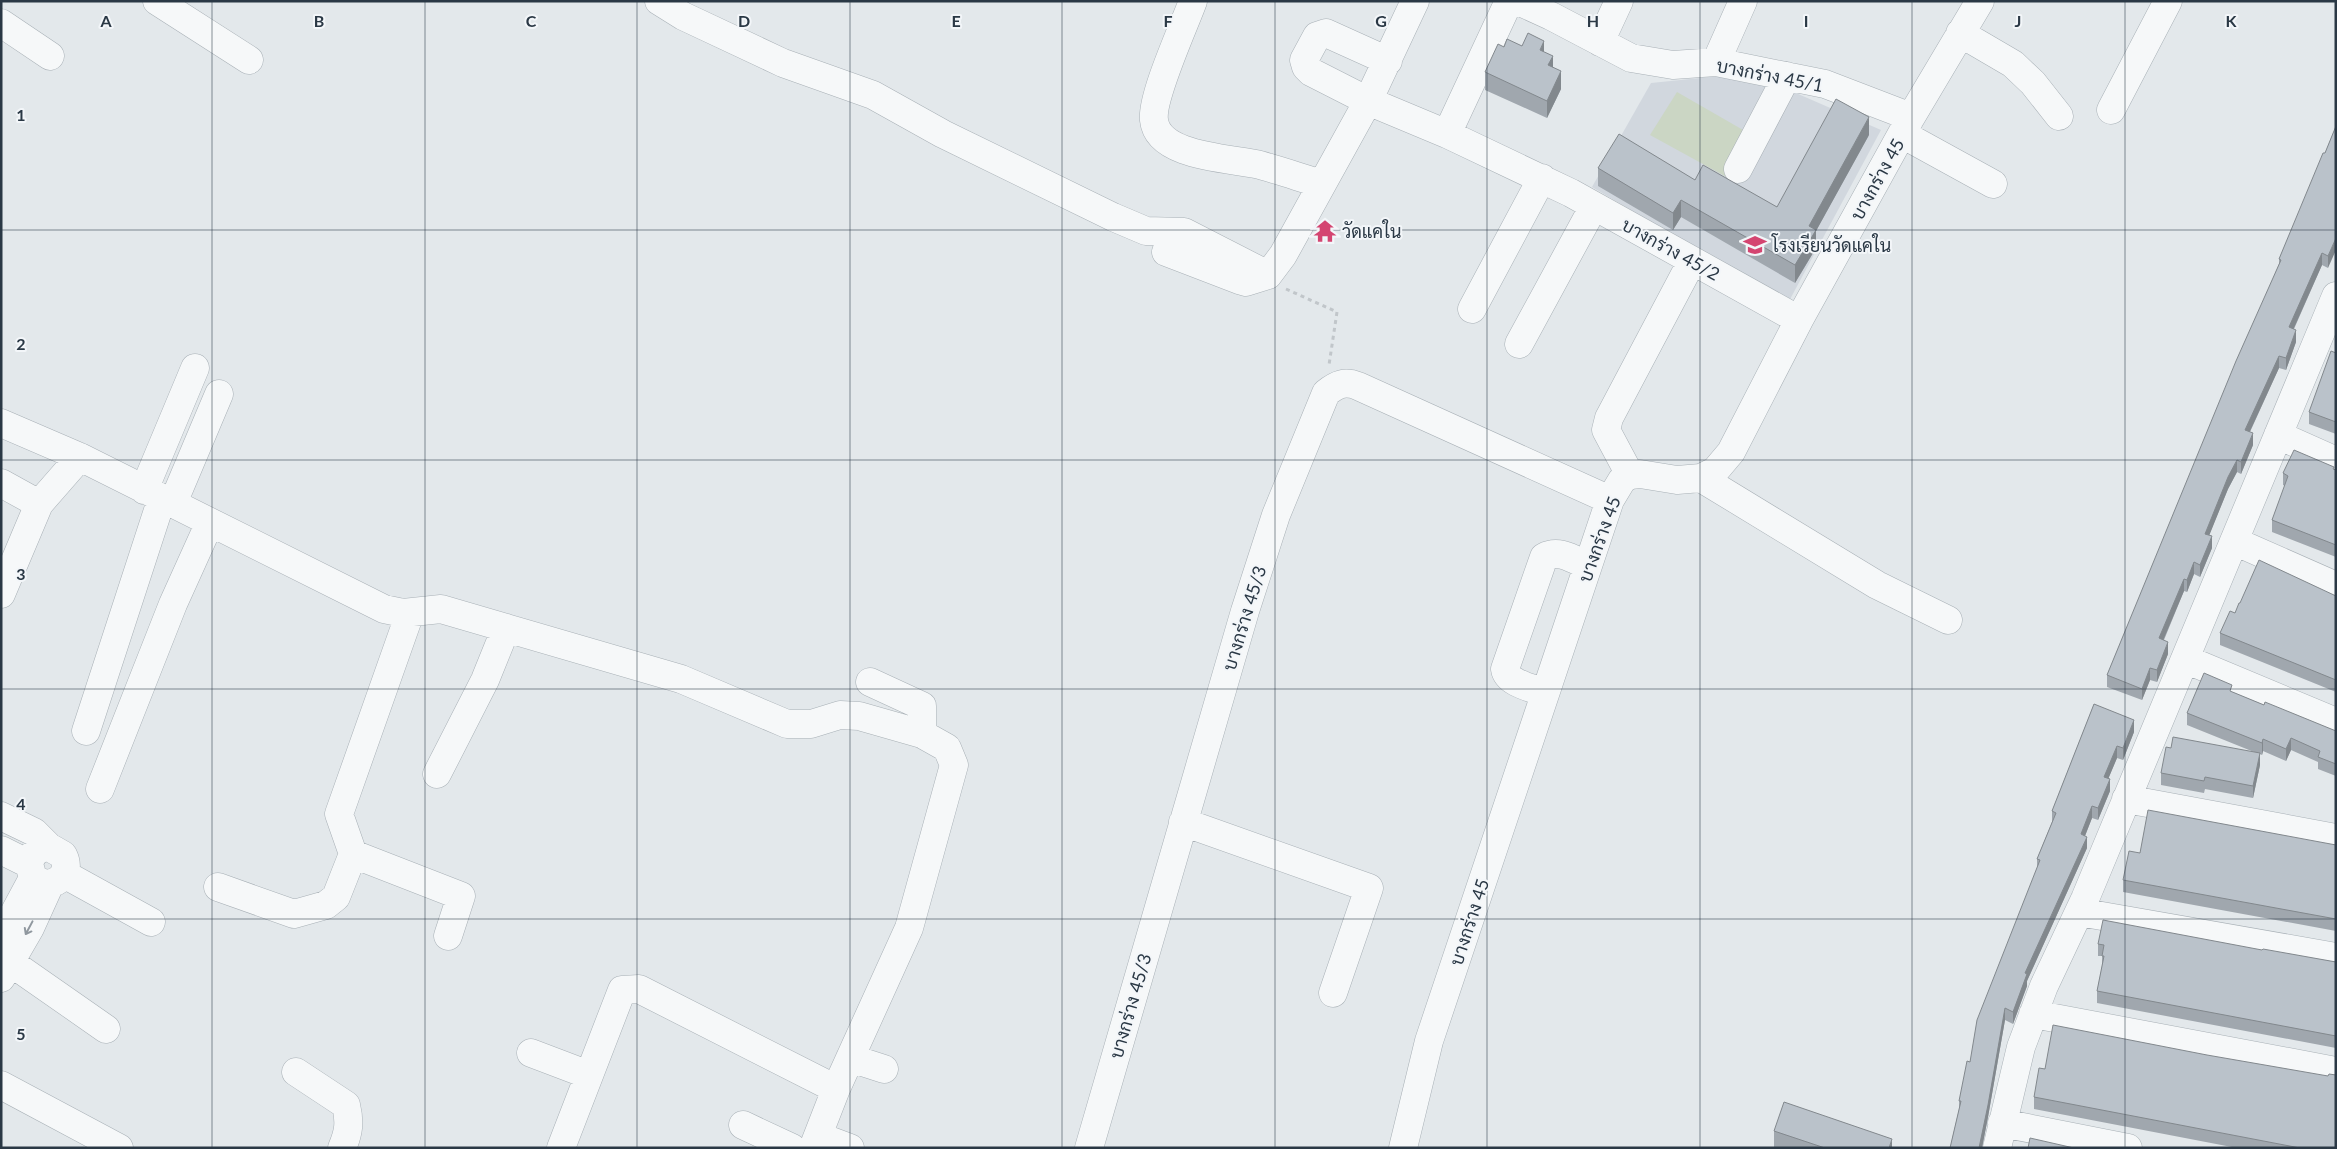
<svg xmlns="http://www.w3.org/2000/svg" width="2337" height="1149" viewBox="0 0 2337 1149" font-family="Lato,Sarabun,sans-serif">
	<rect width="100%" height="100%" fill="#e3e8eb"/>
	<!-- built -->
	<path fill="#d1d7de" d="M1750 73 1881 130 1788 303 1592 187 1651 83Z"/>
	<!-- garden -->
	<path fill="#cbd6c4" d="M1677 92 1757 138 1732 180 1650 135Z"/>
	<g fill="none" stroke-linecap="round" stroke-linejoin="round">
		<defs>
			<path id="minor" d="M157 1 249 60
				M659 1 683 16 783 63 873 95 943 134 1113 217 1146 231 1184 232 1268 275 1283 255 1368 101 1415 1
				M1193 1C1184 26 1151 97 1154 120 1158 158 1234 158 1260 165 1281 171 1302 178 1322 184
				M1518 1 1551 16 1631 58 1673 65 1716 62 1825 84 1911 117
				M1 23 50 56
				M1960 33 2013 64 2033 83 2059 116
				M1600 42 1619 1
				M1388 61 1326 33 1317 36 1304 60 1306 67 1311 72 1368 101 1447 134 1571 193 1799 320
				M1716 62 1743 1
				M2111 110 2168 1
				M1447 134 1509 1
				M1902 134 1993 184
				M1738 169 1787 76
				M1166 252 1239 280 1246 282 1268 275
				M1472 309 1542 178
				M1519 344 1594 206
				M1 423 80 457 384 609 403 613 441 609 681 679 787 724H811L840 715 859 716 922 734 947 748 954 765 909 928 836 1089 813 1148
				M2278 435 2336 461
				M1630 475 1606 430 1609 418 1692 261
				M1701 478 1877 585 1948 620
				M1 483 39 504
				M144 490 195 368
				M173 503 219 394
				M2234 541 2336 586
				M1 594 39 504 80 457
				M2185 659 2336 722
				M870 682 922 706V734
				M1545 693C1532 688 1507 683 1505 669L1544 557C1559 549 1573 559 1588 566
				M86 731 162 498
				M437 774 485 680 506 628
				M100 789 173 604 210 522
				M2126 799 2336 838
				M1 816 34 832 49 847 63 855C74 876 51 892 33 878L29 864C32 853 37 848 49 847
				M1183 822 1369 888 1333 993
				M1 850 29 864
				M353 854 461 896 448 936
				M64 874 151 922
				M218 887 294 914 326 905 336 897 353 854 339 814 410 613
				M2079 912 2336 957
				M1 938 33 878
				M10 962 106 1029
				M1 978 30 928 50 884
				M2033 1014 2336 1071
				M531 1053 589 1075
				M850 1058 884 1069
				M296 1072 346 1105C350 1122 349 1132 342 1148
				M1 1085 119 1148
				M2002 1123 2128 1148
				M743 1125 792 1148
				M818 1136 850 1148
				M561 1148 622 990 639 989 836 1089
				M1089 1148 1245 611 1276 515 1326 393C1337 384 1345 381 1358 386L1610 500
				M1403 1148 1429 1041 1610 500 1622 480 1630 475 1640 474 1677 480 1701 478 1715 471 1731 452 1799 320 1911 117 1980 1
				M1997 1148 2021 1047 2044 986 2085 899 2336 296"/>
		</defs>
		<!-- minor casing -->
		<use href="#minor" stroke="#a8b0b6" stroke-width="29"/>
		<!-- path -->
		<path stroke="#c1c6ca" stroke-width="3" stroke-dasharray="4 4" stroke-linecap="butt" d="M1286 289 1337 312 1329 365"/>
		<!-- minor -->
		<use href="#minor" stroke="#f6f8f9" stroke-width="28"/>
	</g>
	<!-- wall -->
	<path fill="#a0a7ae" d="M1522 46 1544 52 1553 67 1561 89 1547 118 1485 90V72L1504 47Z
		M2336 126 2328 268 2322 265 2294 329 2296 342 2286 370 2279 368 2250 432 2253 445 2241 474 2237 472 2228 489 2209 535 2212 548 2200 577 2194 574 2187 592 2184 591 2164 640 2168 654 2157 682 2150 680 2142 700 2107 687V675L2279 264V259L2325 153Z
		M1869 135 1816 231V248L1795 283 1681 217 1673 230 1598 186V168L1695 180 1777 207Z
		M2336 353V434L2309 424V412Z
		M2334 470H2336V557L2272 532V520L2285 486 2283 485V473Z
		M2336 596V692L2220 645V633L2235 613 2240 603Z
		M2232 692 2264 705 2336 731V776L2318 769V762L2291 750 2286 761 2263 751 2262 755 2260 754V765L2253 798 2205 789 2204 793 2161 785V773L2171 748 2254 752 2187 725V713Z
		M2094 704 2134 732 2123 760 2117 758 2108 779 2110 791 2098 820 2092 818 2085 836 2087 848 2027 981V986L2013 1024 2005 1020 1988 1117 1982 1148H1950L1959 1109V1101L1970 1062 2037 868V859L2052 822V811Z
		M2336 845V931L2123 892V880L2140 853Z
		M2098 944 2262 950 2336 962V1048L2097 1003V991L2102 966V956H2098Z
		M2045 1069 2336 1148H2237L2034 1109V1097Z
		M1774 1131 1892 1148H1774Z"/>
	<!-- shaded-wall -->
	<path fill="#82888d" d="M1544 41V58L1540 50Z
		M1553 56V74L1548 65Z
		M1561 71V89L1547 118V101Z
		M1869 117V135L1816 231V248L1795 283V265L1809 226Z
		M1681 200V217L1673 230V213Z
		M2336 238V250L2328 268V256Z
		M2322 253V265L2289 339V327Z
		M2296 330V342L2286 370V358Z
		M2279 356V368L2245 442V430Z
		M2253 433V445L2241 474V462Z
		M2237 460V472L2228 489 2205 546V534L2228 477Z
		M2212 536V548L2200 577V565Z
		M2194 562V574L2187 592V580Z
		M2184 579V591L2159 650V638Z
		M2168 642V654L2157 682V670Z
		M2150 668V680L2142 700V689Z
		M2134 720V732L2123 760V748Z
		M2291 738V750L2286 761V749Z
		M2263 739V751L2262 755V743Z
		M2117 746V758L2104 789V777Z
		M2260 753V765L2253 798V786Z
		M2110 779V791L2098 820V808Z
		M2092 806V818L2081 846V834Z
		M2087 837V848L2027 981V986L2013 1024V1012L2025 973Z
		M2005 1008V1020L1988 1117 1982 1148H1979Z
		M1892 1139V1148H1889Z"/>
	<!-- building -->
	<path fill="#bac2ca" stroke="#82888d" d="M1528 33 1544 41 1540 50 1553 56 1548 65 1561 71 1547 101 1485 72 1498 44 1504 47 1507 39 1522 46Z
		M1836 99 1869 117 1809 226 1816 230 1795 265 1681 200 1673 213 1598 168 1619 134 1695 180 1703 165 1777 207Z
		M2336 126V238L2328 256 2322 253 2289 327 2296 330 2286 358 2279 356 2245 430 2253 433 2241 462 2237 460 2228 477 2205 534 2212 536 2200 565 2194 562 2187 580 2184 579 2159 638 2168 642 2157 670 2150 668 2142 689 2107 675 2236 361 2281 260 2279 259 2323 153H2325Z
		M2331 351 2336 353V422L2309 412Z
		M2294 450 2334 467 2333 469 2336 470V545L2272 520 2288 476 2283 473Z
		M2259 560 2336 596V680L2220 633 2230 611 2235 613 2239 603H2240Z
		M2204 673 2232 685 2230 691 2264 705 2265 702 2336 731V764L2318 757 2320 751 2291 738 2286 749 2263 739 2262 743 2187 713Z
		M2094 704 2134 720 2123 748 2117 746 2104 777 2110 779 2098 808 2092 806 2081 834 2087 837 2025 973 2027 974 2013 1012 2005 1008 1988 1105 1979 1148H1950L1961 1101H1959L1967 1061 1970 1062 1977 1020 2040 860 2037 859 2056 813 2052 811Z
		M2173 737 2260 753 2253 786 2205 777 2204 781 2161 773 2166 747 2171 748Z
		M2148 810 2336 845V919L2123 880 2129 851 2140 853Z
		M2103 920 2262 950 2263 949 2336 962V1036L2097 991 2104 956H2102L2104 945 2098 944Z
		M2053 1025 2207 1055 2328 1076 2329 1074 2336 1075V1148H2300L2034 1097 2039 1068 2045 1069Z
		M1784 1102 1892 1139 1889 1148H1825L1774 1131Z
		M2030 1138 2074 1148H2028Z"/>
	<!-- one-way arrows -->
	<defs><path id="oneway-shaft" d="M-6 0H5M1.5-3L5.5 0L1.5 3" fill="none" stroke-width="1.6" stroke-linecap="round" stroke-linejoin="round" transform="scale(1.25)"/></defs>
	<use stroke="#90989f" href="#oneway-shaft" transform="translate(29 928) rotate(118)"/>
	<!-- grid -->
	<path fill="none" stroke="#2a3845" stroke-width="1" stroke-opacity="0.55" d="M212 1V1148M425 1V1148M637 1V1148M850 1V1148M1062 1V1148M1275 1V1148M1487 1V1148M1700 1V1148M1912 1V1148M2125 1V1148M1 230H2336M1 460H2336M1 689H2336M1 919H2336"/>
	<!-- icons -->
	<defs>
		<symbol id="temple-bare" viewBox="-9 -9 18 18"><path d="M0-6L5-2H3V0L6.5 2.5H4V6H1.5V3h-3V6H-4V2.5H-6.5L-3 0V-2H-5Z" fill="#d44571" stroke="#f3f6f9" stroke-width="2.5" paint-order="stroke"/></symbol>
		<symbol id="school-bare" viewBox="-9 -9 18 18"><path d="M0-5L7-2L0 1L-7-2ZM-4 1L0 2.5L4 1V4Q0 6-4 4Z" fill="#d44571" stroke="#f3f6f9" stroke-width="2.5" paint-order="stroke"/></symbol>
	</defs>
	<g fill-rule="evenodd">
		<use href="#temple-bare" x="1309" y="215" width="32" height="32"/>
		<use href="#school-bare" x="1739" y="229" width="32" height="32"/>
	</g>
	<g text-anchor="middle" dominant-baseline="central" stroke-width="4" stroke-linejoin="round" paint-order="stroke">
		<!-- street labels -->
		<g font-size="18" fill="#2a3845" stroke="#f3f6f9">
			<text transform="translate(1770 75) rotate(11)">บางกร่าง 45/1</text>
			<text transform="translate(1877 179) rotate(-61)">บางกร่าง 45</text>
			<text transform="translate(1671 249) rotate(29)">บางกร่าง 45/2</text>
			<text transform="translate(1599 539) rotate(-70)">บางกร่าง 45</text>
			<text transform="translate(1244 618) rotate(-73)">บางกร่าง 45/3</text>
			<text transform="translate(1469 922) rotate(-72)">บางกร่าง 45</text>
			<text transform="translate(1130 1006) rotate(-74)">บางกร่าง 45/3</text>
		</g>
		<!-- poi labels -->
		<g font-size="18" fill="#2a3845" stroke="#f3f6f9" text-anchor="start">
			<text x="1342" y="231">วัดแคใน</text>
			<text x="1772" y="245">โรงเรียนวัดแคใน</text>
		</g>
	</g>
	<g font-size="16" text-anchor="middle" font-weight="bold" fill="#2a3845" stroke="#f3f6f9" stroke-width="4" stroke-linejoin="round" paint-order="stroke">
		<text x="106" y="27">A</text>
		<text x="319" y="27">B</text>
		<text x="531" y="27">C</text>
		<text x="744" y="27">D</text>
		<text x="956" y="27">E</text>
		<text x="1168" y="27">F</text>
		<text x="1381" y="27">G</text>
		<text x="1593" y="27">H</text>
		<text x="1806" y="27">I</text>
		<text x="2018" y="27">J</text>
		<text x="2231" y="27">K</text>
		<text x="21" y="121">1</text>
		<text x="21" y="350">2</text>
		<text x="21" y="580">3</text>
		<text x="21" y="810">4</text>
		<text x="21" y="1040">5</text>
	</g>
	<!-- border -->
	<rect width="2337" height="1149" fill="none" stroke="#2a3845" stroke-width="5"/>
</svg>
